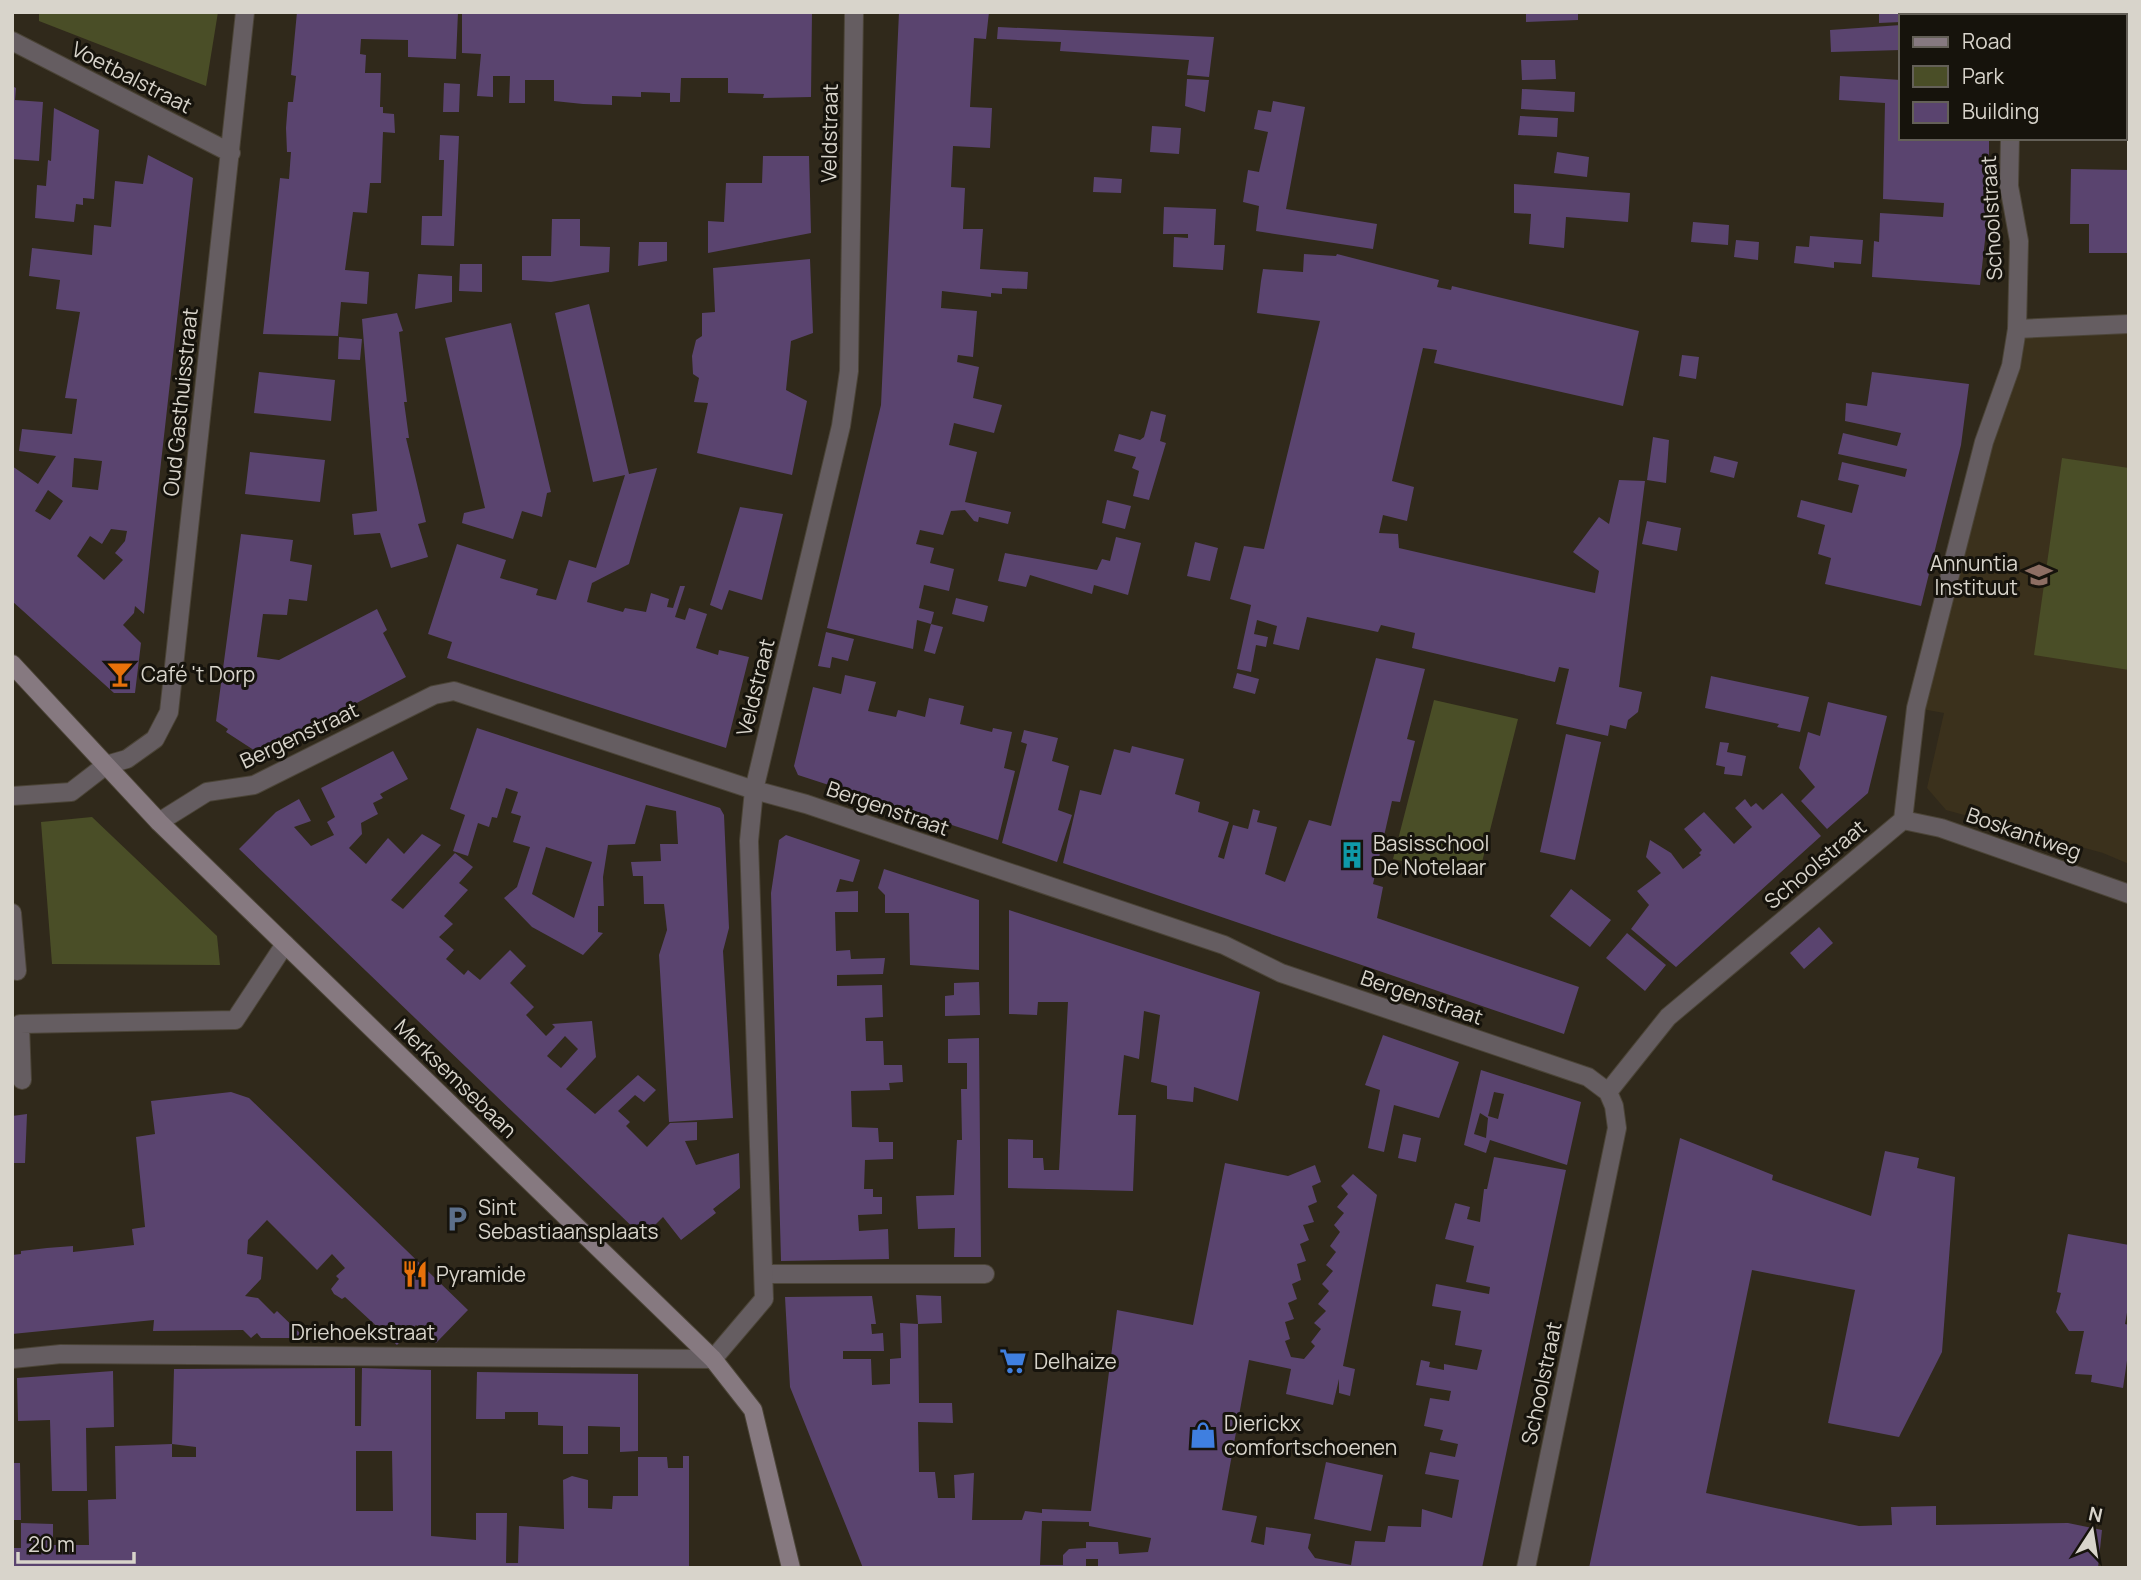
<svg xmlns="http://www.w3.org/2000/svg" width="2141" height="1580" viewBox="0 0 2141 1580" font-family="Manrope,sans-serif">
	<rect width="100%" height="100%" fill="#30291b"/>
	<!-- built -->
	<path fill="#3b311c" d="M2129 324V864L2103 853 1946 810 1927 788 1944 713 1916 708 2017 329Z"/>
	<!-- green -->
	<path fill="#4a4e27" d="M39 12H218L206 86 39 21Z
		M2062 458 2129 468V670L2034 655Z
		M1434 700 1518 719 1478 878 1393 859Z
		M92 817 217 936 220 965 52 964 41 822Z"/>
	<!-- building -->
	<path fill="#5a446f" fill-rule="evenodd" d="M297 12H458L456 59 408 57V40L361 39 360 54 366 55 365 73H381L380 107H383V113L394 114 395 133 383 132 381 183H370L367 213 353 212 345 270 369 272 367 304 341 302 338 336 263 334 280 178 289 179 291 152H287L286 128 288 102H293L296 76 291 75Z
		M462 12H812L811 97 763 98 764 94 728 93V78H681L680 102H670V93L641 92V97L612 96V105L583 104 554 101V80H525V103H509L510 76H493V97L477 96 481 54 462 53Z
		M899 12H989L986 39 974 38 970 107 992 108 990 148 953 146 951 187 965 188 963 229H983L980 269 1028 272 1027 289 1002 288V294L991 293V297L942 291 941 308 977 311 973 357 958 355 957 362 979 367 973 398 1002 405 994 433 954 423 949 445 977 452 965 502 1011 512 1008 524 979 517 978 522 974 521 965 510 951 511 943 535 920 530 916 544 934 548 930 563 954 569 949 591 924 585 919 608 934 612 931 624 917 620 913 649 827 628 881 405Z
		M1526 12H1578V20L1526 22Z
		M1879 12H1988V16H1901V22L1879 23Z
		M2041 12H2119V16H2041Z
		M2125 21H2129V73H2125Z
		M1901 25V50L1831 52 1830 30Z
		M998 27 1214 37 1209 77 1187 75 1189 60 1060 51 1061 42 997 39Z
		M1521 60H1555L1556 79 1522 80Z
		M1840 76 1901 80V138H1989V204L1980 285 1872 277 1874 241 1879 242 1880 213 1943 217 1944 203 1883 199 1885 103 1839 100Z
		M1187 79 1209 80 1205 112 1185 106Z
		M444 83 460 84 459 112H443Z
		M12 86 16 88 15 100 43 102 39 161 12 159Z
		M1522 89 1575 92 1574 112 1521 109Z
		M1273 101 1305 107 1286 209 1377 224 1373 249 1256 231 1259 206 1243 202 1248 170 1259 172 1268 132 1254 129 1258 110 1271 112Z
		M54 108 99 130 94 199 83 198V205L76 204 74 222 35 218 37 185 46 186 48 160 51 161Z
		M1520 116 1558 118 1557 137 1518 135Z
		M1152 126 1181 128 1179 154 1150 152Z
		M440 135 459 136 454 246 421 245 422 216H442L444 160H439Z
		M1557 152 1589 157 1587 177 1554 173Z
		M148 155 193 178 144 614 135 606 134 613 123 625 141 643 135 693H114L12 601V466L38 484 56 456 19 451 22 429 72 434 77 399 65 398 80 312 56 309 60 280 29 276 32 248 92 255 94 225 111 227 115 181 143 184ZM74 458 102 461 98 490 72 487ZM48 490 63 501 50 520 35 511ZM111 529 127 531 125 541 115 553 123 560 104 580 77 556 90 536 102 544Z
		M763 156H809L811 233 708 253V221L724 222 726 183H762Z
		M2071 169 2129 170V253H2089V224H2070Z
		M1094 177 1122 179 1121 193 1093 192Z
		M1514 184 1630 193 1628 222 1566 217 1564 248 1529 244 1531 214 1514 213Z
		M1164 207 1216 209 1214 245H1225L1223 270 1173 267 1174 237 1188 238V234H1163Z
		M552 219H580V246L610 247 609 272 551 282 522 280V256H551Z
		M1693 222 1729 225 1728 245 1691 242Z
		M1810 236 1863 240 1861 264 1834 262V268L1794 263 1796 246 1809 247Z
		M1736 240 1759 242 1758 260 1734 257Z
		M639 242H667V261L638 266Z
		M1304 254 1336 256 1337 254 1439 280 1437 287 1451 290 1452 286 1639 331 1623 406 1434 363 1437 350 1423 348 1392 481 1414 487 1407 521 1383 515 1379 533 1398 534 1399 548 1595 593 1599 571 1573 552 1599 517 1609 524 1619 480 1645 481 1619 687 1642 692 1638 712 1628 720 1626 729 1610 725 1608 736 1556 724 1569 669 1559 667 1555 682 1412 648 1415 633 1381 625 1378 632 1307 617 1299 650 1273 644 1277 626 1257 620 1254 634 1268 637 1266 647 1256 645 1251 672 1237 669 1251 605 1230 599 1244 546 1264 549 1320 321 1257 313 1261 281 1263 269 1303 272Z
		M810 259 813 333 791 341 786 390 807 401 792 475 697 453 708 403 694 402 699 378 693 374 692 356 696 340 702 336V313L715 312 713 268Z
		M460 264H482V292L459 291Z
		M418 274 452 276V302L415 309Z
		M589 304 629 474 657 468 629 564 592 583 587 602 623 612 625 608 646 612 651 593 669 599 667 607 673 608 680 586H685L675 617 685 620 689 608 707 614 696 648 718 655 719 650 749 657 726 748 447 658 452 642 428 634 457 544 506 560 500 578 538 589 536 595 556 600 569 560 596 568 625 475 593 482 555 313Z
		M397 313 403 331 399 332 407 402H404L409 438H406L426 522 418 524 428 557 391 568 380 533 354 535 352 514 377 511 362 319Z
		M511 323 551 492 547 493 542 517 522 511 513 539 462 523 464 513 485 508 445 338Z
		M339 337 362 339 360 360 338 359Z
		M1682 355 1699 357 1696 379 1679 376Z
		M259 372 335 380 331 421 254 413Z
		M1872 372 1969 384 1961 445 1921 606 1825 584 1831 558 1818 554 1825 525 1797 517 1801 500 1852 513 1859 485 1838 480 1842 462 1905 477 1907 469 1838 454 1843 433 1897 446 1901 433 1845 421 1846 403 1867 406Z
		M1151 411 1166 415 1160 441 1166 443 1149 500 1133 496 1139 471 1132 468 1136 457 1114 451 1119 434 1140 440 1144 437Z
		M1653 437 1669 440 1666 483 1647 480Z
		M250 452 325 460 320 502 245 494Z
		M1714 456 1738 462 1734 478 1710 472Z
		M1107 500 1131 506 1125 529 1102 523Z
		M740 507 783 514 762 600 729 590 722 610 710 605Z
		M1647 521 1681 528 1677 551 1642 544Z
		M241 534 293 540 290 561 312 565 307 601 289 599 287 615 263 614 257 657 279 660 377 609 387 630 383 633 406 677 260 754 226 732 228 729 216 721Z
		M1116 537 1141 543 1128 595 1094 585 1092 594 1030 575 1026 587 998 581 1005 553 1097 570 1102 559 1110 561Z
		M1195 542 1218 548 1210 581 1187 576Z
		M956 598 988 606 984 622 952 614Z
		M931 624 943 627 935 654 924 651Z
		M826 632 854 639 848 661 832 657 830 668 818 666Z
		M1376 658 1425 669 1407 739 1415 741 1400 802 1392 801 1373 884 1383 887 1377 918 1579 987 1564 1034 1063 863 1080 790 1101 795 1114 749 1130 753 1132 746 1184 759 1175 794 1200 802 1198 812 1229 822 1218 857 1224 859 1233 825 1248 829 1253 809 1260 811 1257 822 1277 827 1265 874 1285 882 1309 820 1331 826Z
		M1237 673 1259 679 1255 694 1233 688Z
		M845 675 876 682 868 711 896 717 898 710 925 717 929 698 964 706 960 724 992 732 993 728 1012 732 1004 768 1015 771 998 840 798 775 794 766 813 687 841 694Z
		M1711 676 1809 697 1800 732 1777 727 1779 724 1705 708Z
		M1828 702 1887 716 1868 793 1827 829 1801 801 1815 787 1799 768 1808 732 1820 736Z
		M477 728 720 808 724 815 729 928 723 951 733 1118 669 1122 659 955 667 930 664 904H644L643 876H633L631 862 661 861 660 844H678L676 811 646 805 635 844 608 845 603 877 604 906H598V932L603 933 583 955 532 927 504 898 517 887 530 847 513 842 521 816 511 813 518 792 506 788 497 818 492 817 489 827 478 823 468 856 453 851 465 815 450 809ZM546 847 592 862 574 918 532 894Z
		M1024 730 1058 738 1052 761 1069 766 1058 810 1072 815 1057 862 1002 843 1027 744 1021 742Z
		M1566 734 1601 742 1575 860 1540 852Z
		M1720 742 1729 743 1727 752 1746 756 1742 776 1724 774 1725 767 1716 765Z
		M393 751 408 779 380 794 383 798 373 803 378 814 361 823 362 834 349 848 366 864 388 838 404 854 422 834 441 845 391 900 403 909 455 853 473 867 459 883 468 890 444 916 453 924 439 937 454 950 446 959 464 975 468 970 480 980 510 950 526 966 510 983 534 1007 526 1015 546 1036 555 1027 552 1024 592 1021 596 1057 566 1089 595 1114 638 1075 656 1090 644 1102 635 1095 618 1111 630 1122 626 1126 647 1147 670 1123 697 1122V1140L685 1141 696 1165 739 1153 740 1188 713 1209 716 1213 681 1240 663 1217 643 1237 239 849 276 812 299 799 311 821 294 827 311 846 334 835 327 822 335 817 321 788ZM565 1036 578 1049 561 1068 547 1056Z
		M1782 793 1821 836 1676 967 1631 929 1649 905 1637 891 1661 873 1646 857 1650 840 1671 853 1683 869 1701 855 1699 853 1702 850 1684 829 1704 812 1734 844 1752 827 1735 808 1745 799 1751 807 1756 803 1763 810Z
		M786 835 860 860 853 882 840 879 836 892 858 891V912H835L836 951 850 950 851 959 885 958 883 974 837 975V986L882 985 883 1017 865 1018 866 1041H883L884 1065H902L903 1082 889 1083 890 1090 851 1091 852 1127 878 1128 879 1142H893V1159L865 1160 864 1189H873V1197H882V1214L858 1215 859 1231 888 1229 889 1259 781 1261 771 893 779 840Z
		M884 869 979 900V970L910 965 909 913H885V895L878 888Z
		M1571 889 1611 920 1590 947 1550 916Z
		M1009 910 1260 992 1238 1101 1194 1087 1193 1102 1167 1099V1086L1151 1082 1160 1015 1144 1011 1139 1059 1124 1055 1118 1115H1136L1133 1191 1008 1188V1139L1033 1140V1158H1043L1044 1170H1059L1068 1002H1038L1037 1015 1009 1014Z
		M1819 927 1833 943 1804 969 1790 953Z
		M1627 933 1666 965 1645 991 1606 958Z
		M979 982 980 1015 945 1016V996L954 995V983Z
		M1383 1035 1459 1062 1439 1118 1394 1105 1384 1152 1368 1148 1380 1090 1365 1085Z
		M979 1038 981 1257H954L955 1228 918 1229 916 1196 954 1195 957 1140H962L961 1089H967V1063H948V1039Z
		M1481 1070 1581 1102 1567 1165 1490 1140 1486 1153 1464 1145ZM1494 1092 1504 1094 1498 1119 1488 1116ZM1480 1113 1488 1118 1486 1138 1474 1134Z
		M231 1092 249 1098 468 1310 436 1343 416 1325 397 1345 345 1297 342 1299 334 1294 331 1289 339 1279 336 1276 345 1268 332 1254 317 1270 267 1220 248 1240 247 1254 263 1257 261 1279 245 1296 258 1298 274 1314 277 1311 302 1335 299 1338H261L257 1333 251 1338 243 1330 153 1331 154 1320 12 1334V1255L21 1254V1251L47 1248 73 1246V1252L134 1245 132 1229 145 1227 136 1137 155 1134 151 1101Z
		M27 1114 25 1163H12V1116Z
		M1403 1134 1421 1138 1416 1162 1398 1158Z
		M1680 1138 1773 1175 1772 1180 1871 1216 1885 1151 1919 1158 1917 1168 1955 1177 1942 1352 1899 1437 1828 1423 1855 1290 1752 1270 1706 1493 1859 1526 1892 1525 1891 1507 1936 1506V1525L2068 1523 2102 1530 2098 1568H1589Z
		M1494 1157 1566 1170 1482 1568H1098V1559H1086V1568H863L790 1387 785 1297 872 1296 876 1324H871L872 1334 883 1333 884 1351H843V1359H871L872 1385 890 1384V1359L901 1358 900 1323 918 1324 919 1403H952L953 1423 918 1422 919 1472H935L938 1498H955L954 1475 974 1473 972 1520H1022L1025 1511 1042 1513V1509L1091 1511 1117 1310 1193 1325 1225 1163 1288 1176 1315 1165 1321 1182 1312 1186 1317 1202 1308 1206 1314 1222 1303 1225 1309 1240 1300 1244 1306 1261 1297 1264 1301 1280 1292 1284 1297 1299 1288 1303 1294 1319 1285 1322 1290 1339 1285 1341 1291 1357 1304 1359 1315 1346 1311 1342 1321 1329 1314 1323 1326 1311 1318 1304 1329 1291 1322 1284 1333 1271 1326 1265 1336 1252 1330 1246 1340 1232 1334 1225 1344 1213 1337 1207 1348 1194 1341 1186 1353 1174 1377 1195 1343 1366 1355 1369 1350 1396 1339 1393V1379L1333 1405 1286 1394 1291 1369 1249 1360 1222 1510 1257 1516 1251 1542 1264 1545 1266 1527 1311 1534 1308 1548 1315 1558 1351 1565 1355 1541 1385 1542 1388 1526 1421 1527 1422 1509 1452 1518 1459 1480 1425 1474 1430 1452 1455 1457 1458 1444 1440 1440 1443 1430 1424 1426 1430 1398 1449 1401 1451 1391 1416 1385 1421 1360 1430 1362 1429 1367 1444 1370V1364L1477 1370 1482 1350 1455 1345 1461 1311 1432 1306 1436 1284 1489 1294 1490 1287 1466 1282 1474 1246 1445 1239 1455 1203 1470 1207 1467 1219 1480 1222 1484 1189H1487ZM1042 1521 1089 1522V1526L1151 1538 1148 1552 1119 1554 1118 1542H1086V1548L1069 1549 1063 1555V1565H1040Z
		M2068 1234 2129 1245V1301L2125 1324 2129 1325V1347L2123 1388 2091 1382 2092 1375 2075 1374 2084 1331H2069L2056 1312 2061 1293 2057 1292Z
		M916 1295 941 1296 942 1323 918 1324Z
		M355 1368V1426H361L362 1368 431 1370V1536L476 1540V1513H507L506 1563H518L519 1526 564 1529 563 1480 572 1476 588 1480V1508L612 1509 613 1496H638V1457H667L668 1468H683V1456H689V1568H12V1548H21V1523L53 1524V1545H89L88 1500 116 1499 115 1446 172 1444V1457H196V1447L172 1444 174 1369ZM356 1451H392L393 1511H356Z
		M113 1371 114 1427 86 1428 87 1491H52L50 1420 18 1421 17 1378Z
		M477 1372 638 1374V1451L620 1452V1427L588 1426V1454H563V1426L538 1425V1412H505V1419H476Z
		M1326 1462 1383 1475 1371 1531 1314 1519Z
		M12 1463H20L21 1520H12Z"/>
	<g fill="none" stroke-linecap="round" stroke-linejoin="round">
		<defs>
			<path id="service" d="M764 1274H985"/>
			<path id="minor" d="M2010 16V12
				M12 41 231 153
				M2017 329 2129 324
				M12 796 71 792 106 765 127 759 155 739 169 712 245 12
				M1903 820 1941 828 2129 894
				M159 822 207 792 254 785 434 695 454 691 754 790 806 804 1224 945 1281 973 1588 1077 1608 1092
				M12 913 17 971
				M22 1080 20 1024 235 1020 285 944
				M1608 1092 1668 1017 1903 820 1916 708 1984 442 2011 366 2017 329 2019 241 2009 186 2010 138
				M12 1359 61 1354 713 1359 764 1299 749 841 754 790 841 426 849 371 854 12
				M1526 1568 1617 1128 1614 1106 1608 1092"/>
			<path id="secondary" d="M12 664 159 822 713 1359 753 1410 791 1568"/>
		</defs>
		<!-- service casing -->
		<use href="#service" stroke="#4b4437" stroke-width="20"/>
		<!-- minor casing -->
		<use href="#minor" stroke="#4b4437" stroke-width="20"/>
		<!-- secondary casing -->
		<use href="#secondary" stroke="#4b4437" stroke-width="20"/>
		<!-- service -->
		<use href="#service" stroke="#655d61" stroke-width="18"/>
		<!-- minor -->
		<use href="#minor" stroke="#655d61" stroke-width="18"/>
		<!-- secondary -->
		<use href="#secondary" stroke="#867980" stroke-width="18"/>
	</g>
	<!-- icons -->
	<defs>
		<symbol id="school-bare" viewBox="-9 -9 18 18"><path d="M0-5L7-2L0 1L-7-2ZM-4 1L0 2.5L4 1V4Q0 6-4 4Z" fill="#8d6e63" stroke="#16130c" stroke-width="2.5" paint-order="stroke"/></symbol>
		<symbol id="bar-bare" viewBox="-9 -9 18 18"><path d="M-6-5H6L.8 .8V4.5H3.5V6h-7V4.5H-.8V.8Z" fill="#e8710a" stroke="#16130c" stroke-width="2.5" paint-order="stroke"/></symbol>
		<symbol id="building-bare" viewBox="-9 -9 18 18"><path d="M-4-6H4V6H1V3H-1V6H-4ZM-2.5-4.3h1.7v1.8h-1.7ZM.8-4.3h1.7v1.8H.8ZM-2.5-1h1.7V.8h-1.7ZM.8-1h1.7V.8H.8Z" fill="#0f9aa8" stroke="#16130c" stroke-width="2.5" paint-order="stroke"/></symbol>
		<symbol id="parking-bare" viewBox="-9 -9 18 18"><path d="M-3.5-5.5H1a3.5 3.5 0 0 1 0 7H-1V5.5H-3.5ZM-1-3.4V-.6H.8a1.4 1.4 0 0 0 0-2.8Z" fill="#5c6f8a" stroke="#16130c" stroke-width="2.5" paint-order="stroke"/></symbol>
		<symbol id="restaurant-bare" viewBox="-9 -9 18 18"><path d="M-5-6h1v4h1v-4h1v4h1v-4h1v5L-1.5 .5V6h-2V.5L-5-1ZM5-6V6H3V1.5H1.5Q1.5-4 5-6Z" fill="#e8710a" stroke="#16130c" stroke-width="2.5" paint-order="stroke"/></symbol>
		<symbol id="supermarket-bare" viewBox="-9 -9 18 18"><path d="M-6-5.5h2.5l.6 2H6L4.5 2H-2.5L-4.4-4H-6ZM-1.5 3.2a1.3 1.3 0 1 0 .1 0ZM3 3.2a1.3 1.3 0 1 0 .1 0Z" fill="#3f7fe0" stroke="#16130c" stroke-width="2.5" paint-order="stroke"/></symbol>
		<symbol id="shop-bare" viewBox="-9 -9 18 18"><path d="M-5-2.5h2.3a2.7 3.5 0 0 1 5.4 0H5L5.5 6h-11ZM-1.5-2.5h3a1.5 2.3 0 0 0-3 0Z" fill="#3f7fe0" stroke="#16130c" stroke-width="2.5" paint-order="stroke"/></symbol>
	</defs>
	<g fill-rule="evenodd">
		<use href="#school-bare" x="2020" y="556" width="38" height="38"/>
		<use href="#bar-bare" x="101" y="655" width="38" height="38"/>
		<use href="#building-bare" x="1333" y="836" width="38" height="38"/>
		<use href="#parking-bare" x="438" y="1200" width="38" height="38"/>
		<use href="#restaurant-bare" x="396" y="1255" width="38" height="38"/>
		<use href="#supermarket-bare" x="994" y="1342" width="38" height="38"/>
		<use href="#shop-bare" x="1184" y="1416" width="38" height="38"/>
	</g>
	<g text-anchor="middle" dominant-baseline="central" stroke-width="6" stroke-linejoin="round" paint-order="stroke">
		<!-- street labels -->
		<g font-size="21" fill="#d8d4cb" stroke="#16130c">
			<text transform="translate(132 77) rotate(27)">Voetbalstraat</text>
			<text transform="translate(829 133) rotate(-89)">Veldstraat</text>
			<text transform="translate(1991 218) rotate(-93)">Schoolstraat</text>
			<text transform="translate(180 402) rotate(-84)">Oud Gasthuisstraat</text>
			<text transform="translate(755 687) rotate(-76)">Veldstraat</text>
			<text transform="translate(299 735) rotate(-25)">Bergenstraat</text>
			<text transform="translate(888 808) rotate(19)">Bergenstraat</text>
			<text transform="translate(2024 833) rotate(19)">Boskantweg</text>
			<text transform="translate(1815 864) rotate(-40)">Schoolstraat</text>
			<text transform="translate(1422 997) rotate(19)">Bergenstraat</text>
			<text transform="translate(456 1078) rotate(44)">Merksemsebaan</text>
			<text x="363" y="1332">Driehoekstraat</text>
			<text transform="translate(1541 1383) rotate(-78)">Schoolstraat</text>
		</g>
		<!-- poi labels -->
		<g font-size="21" fill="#d8d4cb" stroke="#16130c" text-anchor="start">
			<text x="2018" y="563" text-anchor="end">Annuntia<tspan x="2018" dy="24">Instituut</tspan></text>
			<text x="141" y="674">Café 't Dorp</text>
			<text x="1373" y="843">Basisschool<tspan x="1373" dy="24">De Notelaar</tspan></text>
			<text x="478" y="1207">Sint<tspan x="478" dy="24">Sebastiaansplaats</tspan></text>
			<text x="436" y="1274">Pyramide</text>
			<text x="1034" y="1361">Delhaize</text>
			<text x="1224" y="1423">Dierickx<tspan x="1224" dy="24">comfortschoenen</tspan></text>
		</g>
	</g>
	<!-- border -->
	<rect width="2141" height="1580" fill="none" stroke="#d8d4cb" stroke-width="28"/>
	<!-- legend -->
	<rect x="1899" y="14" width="228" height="126" fill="#16130c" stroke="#646058" stroke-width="2"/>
	<rect x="1913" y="37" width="35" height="10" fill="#867980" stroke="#646058" stroke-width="2"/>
	<text x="1962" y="49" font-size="21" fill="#d8d4cb">Road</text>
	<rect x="1913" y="66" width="35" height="21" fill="#4a4e27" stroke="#646058" stroke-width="2"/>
	<text x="1962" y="84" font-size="21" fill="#d8d4cb">Park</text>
	<rect x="1913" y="102" width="35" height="21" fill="#5a446f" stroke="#646058" stroke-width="2"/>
	<text x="1962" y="119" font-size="21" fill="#d8d4cb">Building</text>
	<!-- north arrow -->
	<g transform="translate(2092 1531) rotate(12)" stroke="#16130c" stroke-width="5" paint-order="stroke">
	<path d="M0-5L12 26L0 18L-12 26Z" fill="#d8d4cb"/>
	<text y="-10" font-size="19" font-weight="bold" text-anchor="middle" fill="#d8d4cb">N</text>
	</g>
	<!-- scale -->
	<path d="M18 1552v10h116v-10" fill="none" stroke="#d8d4cb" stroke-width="3.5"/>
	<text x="28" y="1552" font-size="21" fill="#d8d4cb" stroke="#16130c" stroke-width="5" paint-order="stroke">20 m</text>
</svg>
